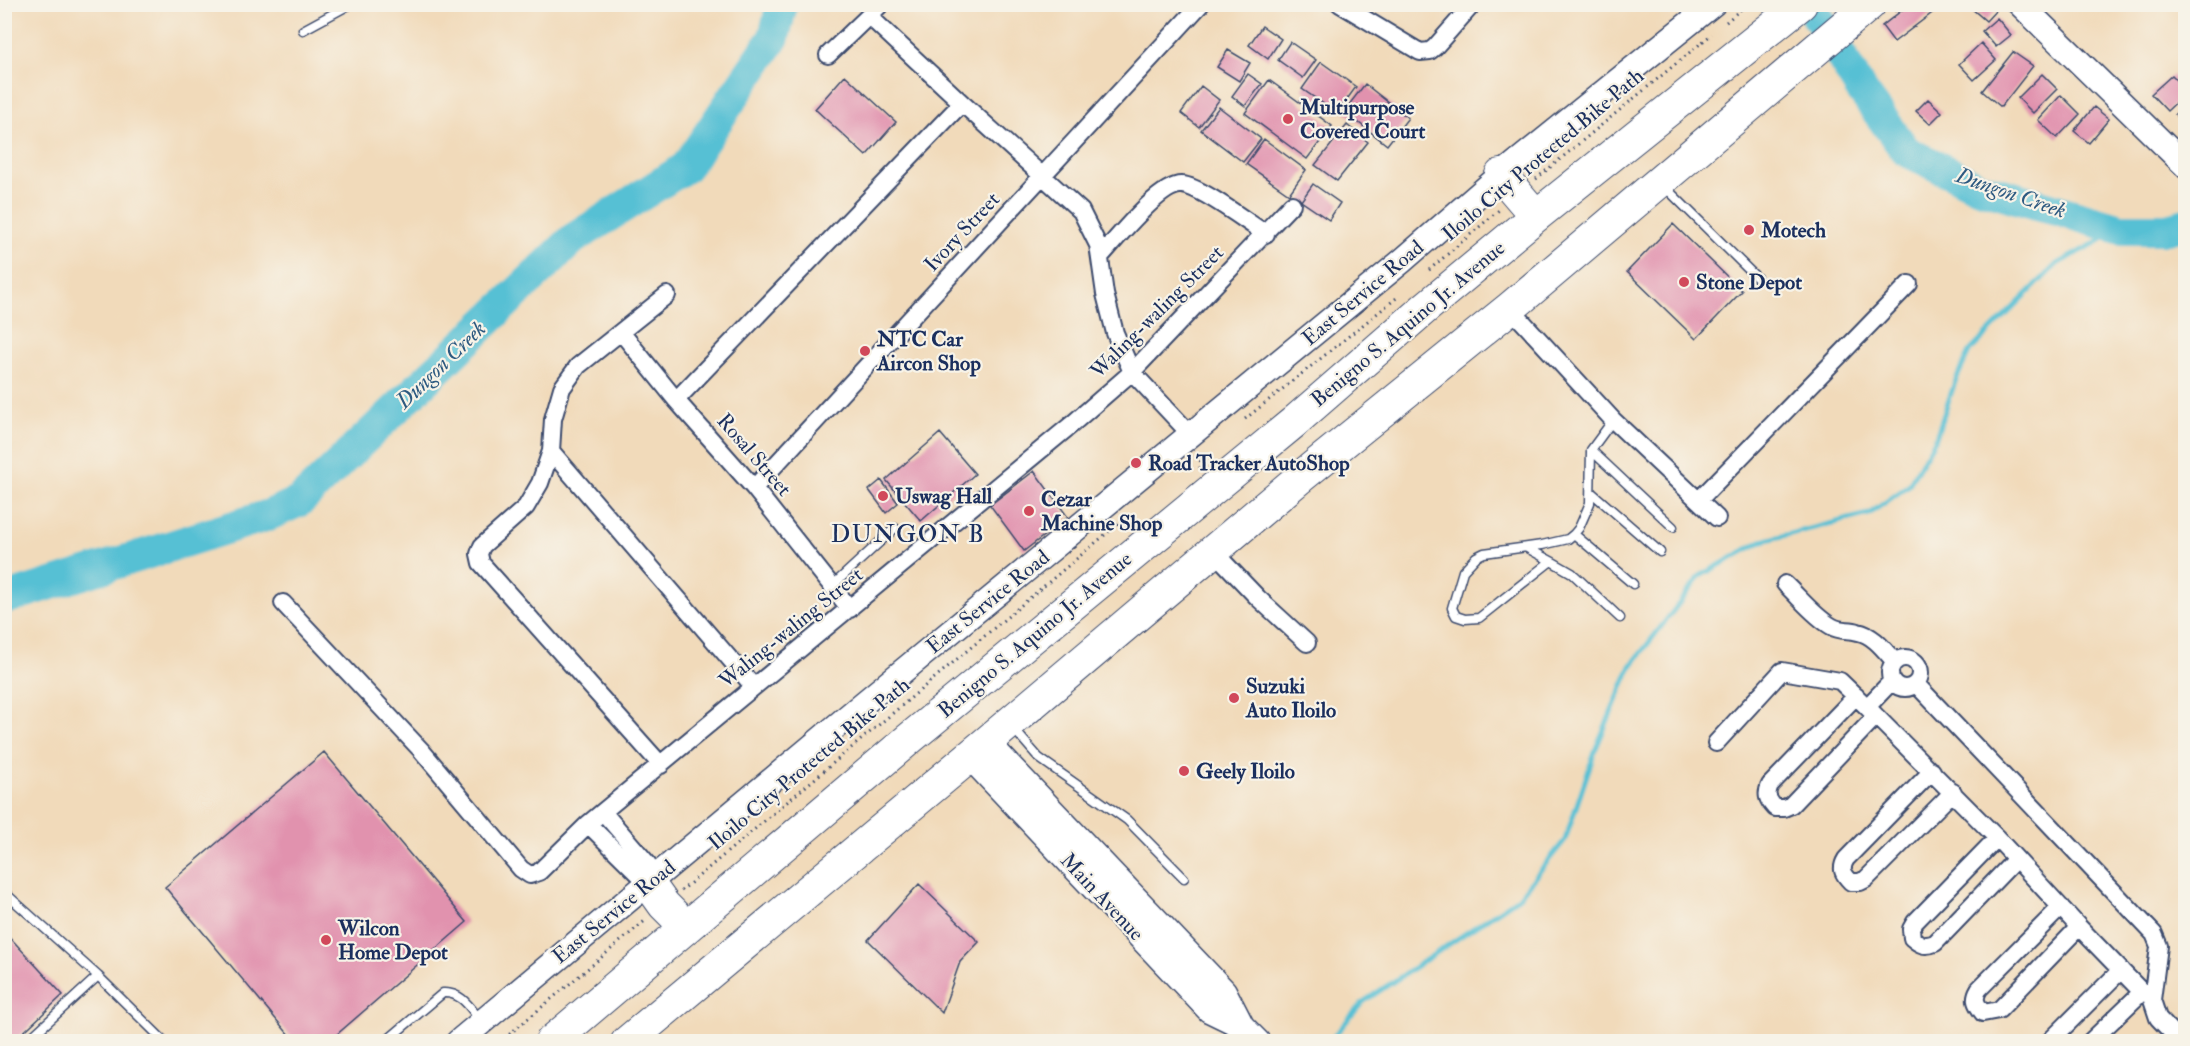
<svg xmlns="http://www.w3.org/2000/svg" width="2190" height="1046" viewBox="0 0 2190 1046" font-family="'IM FELL Double Pica',serif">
	<rect width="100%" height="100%" fill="#f7f3e8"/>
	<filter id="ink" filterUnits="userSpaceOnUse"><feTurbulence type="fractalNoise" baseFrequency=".0167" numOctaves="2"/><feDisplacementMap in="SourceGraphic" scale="12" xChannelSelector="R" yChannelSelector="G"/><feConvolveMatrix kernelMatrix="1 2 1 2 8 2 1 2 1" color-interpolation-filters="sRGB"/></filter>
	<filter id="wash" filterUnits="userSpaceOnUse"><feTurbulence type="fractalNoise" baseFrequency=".008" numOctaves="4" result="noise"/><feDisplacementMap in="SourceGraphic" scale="24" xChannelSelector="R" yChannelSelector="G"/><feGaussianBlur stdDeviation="1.35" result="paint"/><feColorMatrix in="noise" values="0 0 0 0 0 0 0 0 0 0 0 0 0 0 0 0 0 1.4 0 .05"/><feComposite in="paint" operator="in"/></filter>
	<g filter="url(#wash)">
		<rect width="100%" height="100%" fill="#f1daba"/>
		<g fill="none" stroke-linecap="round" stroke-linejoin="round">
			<!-- stream -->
			<path stroke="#57c0d4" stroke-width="5" d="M1329 1042 1363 1002 1518 898 1565 840 1596 748 1631 666 1700 576 1762 541 1869 514 1908 486 1935 440 1955 382 1969 352 2057 264 2121 229"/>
			<!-- river -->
			<path stroke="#57c0d4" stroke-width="32" d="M1810 4 1860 88 1906 151 1979 187 2121 229H2167L2186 224
				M4 599 269 515 300 501 573 239 686 167 774 37 782 4"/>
		</g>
		<g id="blocks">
			<!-- building -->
			<path fill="#e192ae" d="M1910 4H1944L1894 42 1882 26Z
				M1972 4H1997L1999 7 1986 21 1970 7Z
				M1997 18 2011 35 1996 47 1982 31Z
				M1262 26 1281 39 1268 59 1249 45Z
				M1290 42 1316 60 1303 78 1278 60Z
				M1981 43 1996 60 1974 80 1959 64Z
				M1228 50 1250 63 1239 81 1217 67Z
				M2013 52 2033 66 2001 107 1982 91Z
				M1321 62 1356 87 1337 113 1302 89Z
				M1248 74 1262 84 1245 106 1232 96Z
				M2042 74 2057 89 2033 113 2018 98Z
				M845 75 896 122 866 156 815 109Z
				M2172 75 2186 89V93L2167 111 2151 94Z
				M1269 80 1332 126 1307 159 1245 113Z
				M1365 84 1408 118 1387 145 1344 111Z
				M1201 86 1219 100 1199 127 1181 113Z
				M2061 95 2080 114 2057 138 2038 120Z
				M1928 99 1942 112 1930 124 1916 111Z
				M2186 104V125L2175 114Z
				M1219 107 1261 139 1243 162 1201 130Z
				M2094 107 2109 119 2089 143 2074 131Z
				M1347 125 1368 142 1337 181 1315 165Z
				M1264 139 1306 170 1289 194 1246 164Z
				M1313 184 1340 203 1329 220 1301 201Z
				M1673 224 1742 291 1696 339 1627 272Z
				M940 433 975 474 921 521 886 480Z
				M1034 471 1068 517 1024 551 990 505Z
				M881 480 898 503 886 513 869 490Z
				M324 752 467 922 328 1042H295L165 887Z
				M919 884 979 942 960 962 942 1013 868 940Z
				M4 931 63 995 13 1042H4Z"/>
		</g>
	</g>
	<g filter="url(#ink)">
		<use href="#blocks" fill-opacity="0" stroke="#3b496c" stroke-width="1.5"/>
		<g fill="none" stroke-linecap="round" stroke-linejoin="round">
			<defs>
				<path id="lane" d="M303 30 351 4
					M1664 186 1757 278
					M1591 450 1673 527
					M1591 492 1660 552
					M1574 534 1633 584
					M1527 548 1551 561 1479 618 1465 619 1456 616 1452 608 1463 571 1476 557 1484 553 1542 545 1568 539 1574 534 1579 528 1590 503 1591 450 1613 420
					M1551 561 1572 573 1620 618
					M832 586 895 528
					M1013 728 1039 758 1127 820 1184 878
					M4 892 98 976 165 1042
					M26 1042 98 976
					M385 1042 443 993C462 992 470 1008 481 1021"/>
				<path id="street" d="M1340 4 1420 52 1430 51 1435 47 1473 4
					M870 17 962 103 1081 211 1098 245 1105 294 1115 333 1132 372 1192 436
					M828 55 881 4
					M1100 257C1115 241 1160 183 1182 185 1200 186 1247 222 1266 234
					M1510 308 1613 420 1717 518
					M621 332 676 400 754 488 850 609
					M676 400 962 103
					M551 451 754 687
					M754 488 1201 4
					M1699 500 1909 284
					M1214 552 1258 598 1307 643
					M1785 584C1799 597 1814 616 1831 626 1840 632 1849 629 1858 632 1874 635 1885 651 1895 662
					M283 603 421 750 521 869 530 875 539 872 588 824 1071 425 1132 372 1292 204
					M1890 673a15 15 0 1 1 30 0a15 15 0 1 1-30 0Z
					M1916 684 2154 934 2159 946 2152 1000 2158 1018 2181 1042
					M1856 696 1770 785C1765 795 1768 800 1775 808H1784L1791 805 1876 716
					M1867 707 1997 838 2079 927 2142 992 2090 1042
					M1716 743 1782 671 1840 681 1867 707 1891 682
					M661 765 481 563 479 554 482 546 526 507 540 483 551 451 553 419 562 388 578 366 667 295
					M1932 771 1846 859C1840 869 1843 874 1851 882H1860L1866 879 1953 792
					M603 812 648 864 649 884
					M588 824 649 884
					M1997 838 1915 922 1911 929 1912 938C1920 945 1925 947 1935 943L2016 859
					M2061 907 1979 989C1973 999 1976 1004 1983 1013L1999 1010 2079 927
					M2049 1042 2121 970"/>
				<path id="secondary" d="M2020 4 2186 166
					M987 742 1224 991 1242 1026
					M970 757 1209 1010 1242 1026 1258 1042
					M458 1042 864 703 1402 261 1501 175 1713 4"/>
				<path id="highway" d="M1501 175 1536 216
					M649 884 664 905 686 927
					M551 1042 909 739 1293 423 1424 309 1536 216 1801 4
					M627 1042 987 742 1302 476 1510 308 1870 4"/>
			</defs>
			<!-- lane casing -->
			<use href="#lane" stroke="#3b496c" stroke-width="11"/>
			<!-- street casing -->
			<use href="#street" stroke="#3b496c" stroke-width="20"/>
			<!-- secondary casing -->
			<use href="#secondary" stroke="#3b496c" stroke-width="27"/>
			<!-- highway casing -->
			<use href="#highway" stroke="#3b496c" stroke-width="34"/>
			<!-- path -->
			<path stroke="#3b496c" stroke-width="3" stroke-dasharray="1.5 4.5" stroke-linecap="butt" d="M1894 11 1902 4
				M1726 22 1747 4
				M1536 179 1712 34
				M1429 270 1499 210
				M1245 419 1399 296
				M1200 468 1201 453
				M681 891 1131 513
				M500 1042 646 920"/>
			<!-- lane -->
			<use href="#lane" stroke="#fff" stroke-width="8"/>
			<!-- street -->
			<use href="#street" stroke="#fff" stroke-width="16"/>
			<!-- secondary -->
			<use href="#secondary" stroke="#fff" stroke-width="24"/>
			<!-- highway -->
			<use href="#highway" stroke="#fff" stroke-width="32"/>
		</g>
	</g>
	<!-- markers -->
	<g fill="#d1495b" stroke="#f7f3e8" stroke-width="2">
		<circle cx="1288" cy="119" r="6"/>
		<circle cx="1749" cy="230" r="6"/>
		<circle cx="1684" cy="282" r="6"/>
		<circle cx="865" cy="351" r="6"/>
		<circle cx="1136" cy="463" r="6"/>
		<circle cx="883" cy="496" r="6"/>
		<circle cx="1029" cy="511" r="6"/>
		<circle cx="1234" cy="698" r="6"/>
		<circle cx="1184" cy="771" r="6"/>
		<circle cx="326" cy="940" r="6"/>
	</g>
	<g text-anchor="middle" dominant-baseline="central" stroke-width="4.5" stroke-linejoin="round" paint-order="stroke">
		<!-- poi labels -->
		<g font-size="21" font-weight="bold" fill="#1b2f5e" stroke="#f7f3e8" text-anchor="start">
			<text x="1300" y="107">Multipurpose<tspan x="1300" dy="24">Covered Court</tspan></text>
			<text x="1761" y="230">Motech</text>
			<text x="1696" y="282">Stone Depot</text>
			<text x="877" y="339">NTC Car<tspan x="877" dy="24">Aircon Shop</tspan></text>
			<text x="1148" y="463">Road Tracker AutoShop</text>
			<text x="895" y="496">Uswag Hall</text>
			<text x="1041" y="499">Cezar<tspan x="1041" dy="24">Machine Shop</tspan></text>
			<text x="1246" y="686">Suzuki<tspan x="1246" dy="24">Auto Iloilo</tspan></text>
			<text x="1196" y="771">Geely Iloilo</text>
			<text x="338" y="928">Wilcon<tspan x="338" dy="24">Home Depot</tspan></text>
		</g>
		<!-- street labels -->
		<g font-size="21" fill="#1b2f5e" stroke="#f7f3e8">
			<text transform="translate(1543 155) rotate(-40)">Iloilo City Protected Bike Path</text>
			<text transform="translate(962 232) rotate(-47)">Ivory Street</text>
			<text transform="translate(1363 293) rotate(-40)">East Service Road</text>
			<text transform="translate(1157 312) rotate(-45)">Waling-waling Street</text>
			<text transform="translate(1408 324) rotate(-40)">Benigno S. Aquino Jr. Avenue</text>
			<text transform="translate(754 455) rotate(49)">Rosal Street</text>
			<text transform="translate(988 602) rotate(-39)">East Service Road</text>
			<text transform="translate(791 628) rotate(-39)">Waling-waling Street</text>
			<text transform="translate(1035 635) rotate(-40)">Benigno S. Aquino Jr. Avenue</text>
			<text transform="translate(809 764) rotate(-40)">Iloilo City Protected Bike Path</text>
			<text transform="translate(1102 897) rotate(47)">Main Avenue</text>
			<text transform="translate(614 912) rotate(-39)">East Service Road</text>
		</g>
		<!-- water labels -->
		<g font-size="22" font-style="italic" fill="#2d5a81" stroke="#f7f3e8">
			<text transform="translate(2011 193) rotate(19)">Dungon Creek</text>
			<text transform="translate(441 365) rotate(-44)">Dungon Creek</text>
		</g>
		<!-- quarter labels -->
		<g font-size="24" letter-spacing="1.5" fill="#1b2f5e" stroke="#f7f3e8">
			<text x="908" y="534">DUNGON B</text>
		</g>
	</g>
	<!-- margin -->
	<rect width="2190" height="1046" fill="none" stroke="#f7f3e8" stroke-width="24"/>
</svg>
